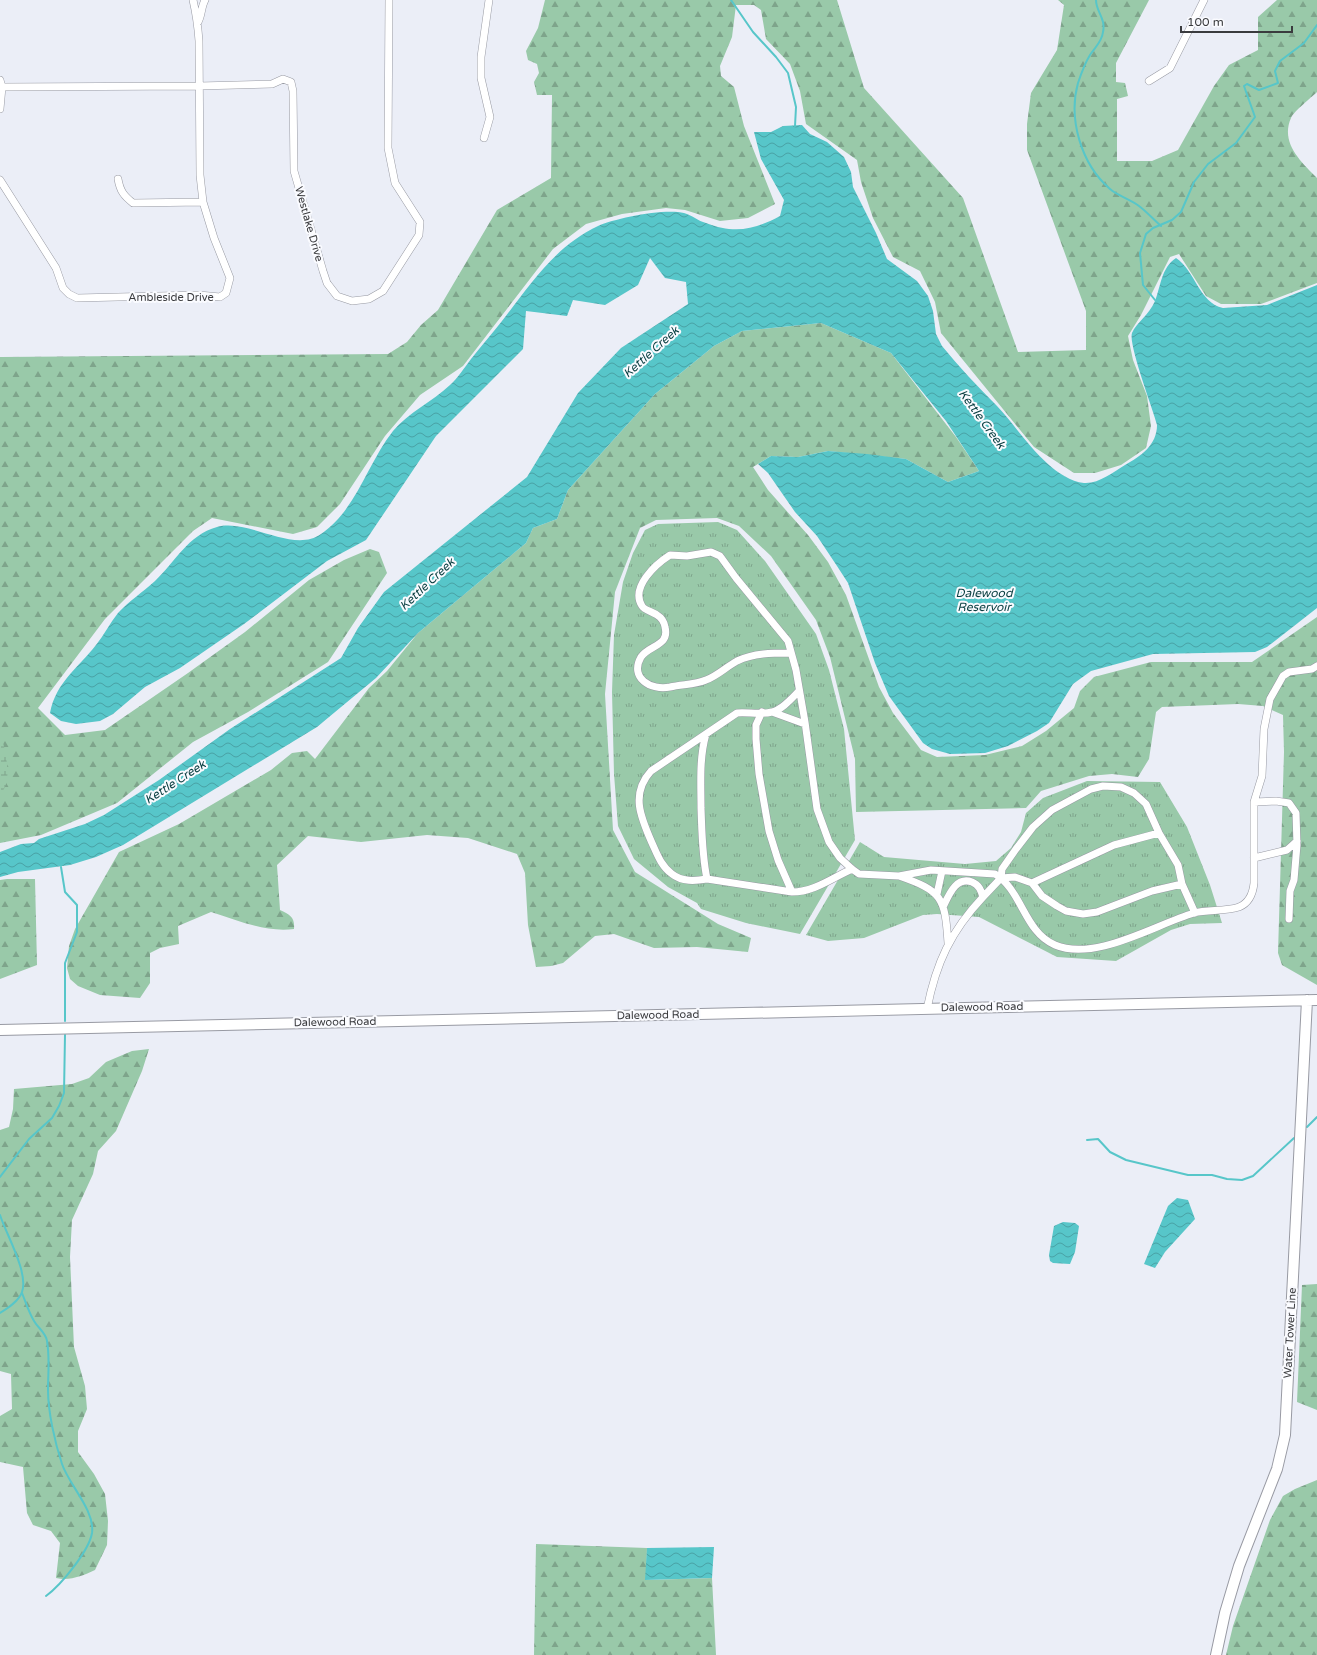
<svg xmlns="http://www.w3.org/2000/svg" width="1317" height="1655" viewBox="0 0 1317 1655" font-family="'Varela Round',sans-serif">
	<defs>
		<pattern id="forest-firs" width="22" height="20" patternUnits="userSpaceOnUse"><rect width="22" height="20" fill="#99c9a9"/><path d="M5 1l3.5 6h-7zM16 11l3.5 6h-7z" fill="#7ea48b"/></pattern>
		<pattern id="wetland-marsh" width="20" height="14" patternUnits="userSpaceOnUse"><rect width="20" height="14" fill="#99c9a9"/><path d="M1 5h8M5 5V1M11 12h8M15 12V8" fill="none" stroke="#7ea48b"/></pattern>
		<pattern id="park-tufts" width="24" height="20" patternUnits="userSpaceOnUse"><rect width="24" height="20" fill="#99c9a9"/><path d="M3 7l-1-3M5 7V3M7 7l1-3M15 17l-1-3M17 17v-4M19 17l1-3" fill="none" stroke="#7ea48b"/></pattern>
		<pattern id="water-waves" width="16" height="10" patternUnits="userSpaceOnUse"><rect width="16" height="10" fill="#57c6c9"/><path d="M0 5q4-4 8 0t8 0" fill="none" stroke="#49a2a5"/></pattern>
	</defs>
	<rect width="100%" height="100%" fill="#ebeef7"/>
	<!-- forest -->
	<path fill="url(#forest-firs)" d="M545 0H837L864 88 963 198 1018 352 1086 350V311L1027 150V124L1031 93 1057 50 1064 5 1058 0H1149L1116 63V82L1125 83 1128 96 1117 99V161H1152L1178 150 1214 86 1229 65 1258 50V17L1277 0H1317V92C1311 98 1294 111 1291 118 1280 143 1301 162 1317 178V283L1261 304H1221L1206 296 1179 254 1170 257 1141 315 1128 336 1133 360 1147 396 1151 426 1146 448 1121 465 1095 473H1074L1034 447 941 333 935 302 920 271 893 257 873 218 861 182 857 160 806 124 800 91 790 64 766 39 761 10 754 5H736L732 37 720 66 721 76 734 87 744 126 775 204 748 218 720 221 685 210 666 208 622 214 586 224 553 249 463 366 420 395 385 436 340 504 317 527 293 534 212 518 193 531 105 619 38 708 65 735 105 730 188 673 245 632 309 580 344 560 370 549 379 552 387 573 328 662 248 712 193 742 117 803 41 835 0 843V357L388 354 407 342 421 325 438 310 497 210 551 178 552 95H537L534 82 539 73 537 64 528 60 526 51 538 28Z
		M821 323 891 353 956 437 979 471 948 482 906 459 828 451 798 457 771 456 753 467 768 490 808 535 828 562 846 595 879 687 893 713 921 750 937 757 985 755 1022 746 1046 731 1074 708 1080 691 1094 677 1151 662H1252L1317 617V985L1282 965 1278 953 1284 752 1283 715 1263 706 1238 704 1162 707 1156 712 1149 759 1138 777 1112 774 1089 776 1041 791 1026 808 856 812 855 759 830 657 816 620 771 556 739 526 717 518 656 520 640 528 615 592 605 694 613 830 635 872 718 924 751 938 748 952 697 947 654 948 614 934 595 936 563 963 551 966 536 967 528 925 525 873 517 854 468 838 427 835 361 842 308 836 277 865 280 910C290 915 295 917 294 929 266 933 237 920 211 912L178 926 179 944 160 948 150 953V983L140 998 100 995 78 986 70 979 67 968 69 946 75 929 119 852 179 824 271 770 292 753 307 751 315 759 369 688 387 671 418 633 526 543 533 528 557 519 568 490 655 394 714 346 742 331Z
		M7 879H35L37 965 0 979V880Z
		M149 1049 142 1071 116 1131 98 1151 93 1174 72 1220 70 1257 74 1347 85 1386 87 1409 78 1431V1452L94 1474 105 1494 108 1521 107 1545 95 1570C82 1576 70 1581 56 1578L60 1543 51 1531 33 1525 27 1513 23 1467 0 1462V1416L12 1409 11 1374 0 1371V1130L9 1127 13 1109 14 1089 72 1084 89 1078 106 1062 132 1051Z
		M1317 1284V1410L1297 1402 1302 1285Z
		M1317 1480V1655H1226L1233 1626 1270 1520 1283 1496 1295 1489Z
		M536 1544 647 1548 646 1580 712 1578 716 1655H534Z"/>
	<!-- wetland -->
	<path fill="url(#wetland-marsh)" d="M0 734C5 745 10 772 6 784 5 788 2 792 0 796Z"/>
	<!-- park -->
	<path fill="url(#park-tufts)" d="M718 522 737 530 765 561 816 634 829 670 844 729 855 840 800 934 746 923 701 909 697 903 668 887 634 859 618 826 614 774 612 692 614 635 623 582 633 553 645 530 658 524Z
		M1087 781 1160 782 1187 827 1210 885 1222 923 1190 924 1171 930 1116 961 1057 957 979 917 937 914 923 915 864 938 828 941 806 935 860 842 884 857 965 864 996 861 1011 848 1021 832 1026 813 1043 798Z"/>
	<!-- water -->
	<path fill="url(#water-waves)" d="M802 125 810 134 827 142 844 157 851 172 853 187 876 233 887 259 917 281 928 296 933 311 936 334 942 346C959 367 978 387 997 406 1020 430 1048 478 1084 483 1099 484 1113 472 1125 465 1141 456 1157 445 1157 425 1153 409 1128 344 1132 333 1136 323 1149 315 1155 301 1161 286 1161 268 1176 258 1195 270 1199 303 1223 308L1267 305 1317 285V608L1267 647 1255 652 1153 654 1091 671 1073 684 1049 723 1037 731 1008 746 985 753 950 754 932 749 923 743 889 696 875 663 848 583 837 566 817 536 795 512 768 473 758 464 771 456 798 457 828 451 867 454 906 459 948 482 979 471 946 421 891 353 821 323 742 331 714 346 655 394 568 490 557 519 533 528 526 543 418 633 376 678 317 727 123 845 96 857 70 865 18 872 0 877V852L21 844 34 843 39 839 85 824 104 815 159 780 230 729 341 658 358 628 384 592 527 477 578 393 621 348 688 304 686 282 665 278 650 258 638 285 605 305 573 300 567 316 526 311 523 349 436 436 366 540 327 561 244 624 180 668 145 687 113 714 100 721 76 724 61 721 50 713C56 682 78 668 96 645 104 635 110 623 118 613 129 601 143 592 155 581 175 562 188 535 217 527 248 518 293 554 321 534 357 509 367 464 393 431 409 412 432 402 450 385 458 378 464 368 471 359 481 346 492 334 502 321 530 285 555 246 598 226 615 218 665 208 684 213 692 215 698 221 706 223 734 234 754 230 780 216L784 200 761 159 754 132H771L783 126Z
		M1177 1198 1188 1200 1195 1219 1165 1252 1155 1268 1144 1264 1168 1206Z
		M1063 1222 1075 1223 1079 1226 1075 1252 1070 1264 1053 1263 1050 1261 1049 1255 1054 1226Z
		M714 1547 712 1578 645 1580 647 1548Z"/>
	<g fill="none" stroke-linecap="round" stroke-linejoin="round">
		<!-- stream -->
		<path stroke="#57c6c9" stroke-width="2" d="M731 0 753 32 776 57 788 73 796 107 795 126
			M1096 0C1096 12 1106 18 1103 32 1102 42 1095 47 1090 55 1085 63 1081 74 1078 83 1068 119 1081 164 1110 189 1118 196 1130 199 1139 206 1147 212 1154 220 1161 226
			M1155 300 1143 285 1140 253 1146 234 1153 228 1172 220 1181 212 1194 182 1208 164 1236 143 1255 117 1244 86 1247 84 1259 90 1278 83 1275 71 1280 61 1304 43 1317 25
			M61 867 65 892 77 905V932L65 963V1021
			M1307 1127 1317 1117
			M1087 1140 1098 1139 1110 1152 1126 1160 1188 1175H1212L1227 1179 1242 1180 1253 1176 1294 1138
			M0 1177 29 1139 52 1118 59 1106 64 1093 65 1035
			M0 1215C6 1234 29 1273 22 1292 19 1301 8 1308 0 1313
			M22 1293C26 1303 29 1313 34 1321 38 1328 46 1333 47 1341 50 1358 48 1373 48 1390 48 1412 55 1443 62 1464 69 1485 95 1510 92 1533 89 1551 61 1585 46 1596"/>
		<defs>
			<path id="street" d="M198 22C202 15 201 7 205 0
				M0 80 2 87 0 109
				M1149 81 1170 68 1204 0
				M2 87 199 86 272 84 283 79 291 82 293 91 294 171 323 271 327 283 337 296 352 301 369 299 383 291 419 235 420 222 395 183 388 148 389 0
				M484 138 490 117 481 78V57L489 0
				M118 179C120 191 124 196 133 203L203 202
				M0 180 56 268 63 288 69 294 77 298 199 295 220 297 226 293 230 278 214 238 203 202 200 175 199 41C198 27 196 13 193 0
				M790 653C772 653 754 653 737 661 726 667 717 676 706 680 695 685 682 684 670 687 651 691 629 678 641 657 649 645 670 646 665 627 664 621 662 618 657 615 653 612 644 610 642 606 630 587 656 564 670 555L687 556 711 552 720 556 736 578 788 641 796 670 805 722 817 809 829 842 840 858 852 869 859 874 899 876 931 870 995 874C1022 890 1024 932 1055 945 1095 962 1154 925 1194 913 1208 909 1224 912 1239 907 1249 903 1253 893 1254 883V802L1262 776 1264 729 1270 699 1283 676 1289 672 1312 669 1317 666
				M762 712 756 725V739L759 774 769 831 778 860 792 892 707 879C695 881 682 882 672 874 661 866 657 854 652 843 641 818 630 794 651 771L737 713C748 712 761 715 772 712 782 710 792 698 799 691
				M772 712 805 724
				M706 734C699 759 701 783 701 808 702 833 702 855 707 879
				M1254 802 1276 801 1289 803 1296 813 1297 845 1294 880 1290 891 1289 919
				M1254 858 1287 850 1297 841
				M899 876C942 891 945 897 948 943
				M1001 878 1015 877 1032 883 1042 896 1057 906 1066 911 1083 914 1097 912 1152 891 1182 884
				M1032 883 1114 845 1159 833
				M792 892C814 892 832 878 852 869
				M937 894 942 871
				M983 897 1001 878 1002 869 1016 849 1033 827 1052 810 1091 789 1103 786 1121 787 1134 793 1146 804 1159 833 1178 865 1182 884 1195 913
				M927 1009C936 963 951 931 983 897 981 890 979 885 972 882 956 876 949 895 943 907"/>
			<path id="secondary" d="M0 1030 1317 1000
				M1216 1655 1225 1613 1239 1566 1277 1469 1285 1435 1307 1000"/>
		</defs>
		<!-- street casing -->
		<use href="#street" stroke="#989aa3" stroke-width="8"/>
		<!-- secondary casing -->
		<use href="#secondary" stroke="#989aa3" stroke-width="12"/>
		<!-- street -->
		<use href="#street" stroke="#fff" stroke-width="7"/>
		<!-- secondary -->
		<use href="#secondary" stroke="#fff" stroke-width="10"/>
	</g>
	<g text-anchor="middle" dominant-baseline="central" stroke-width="4" stroke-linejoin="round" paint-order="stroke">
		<!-- street labels -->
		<g font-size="11" fill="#3a3b3e" stroke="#fafbff">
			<text transform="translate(309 224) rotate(74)">Westlake Drive</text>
			<text x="171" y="297">Ambleside Drive</text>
			<text transform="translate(982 1007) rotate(-1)">Dalewood Road</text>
			<text transform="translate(658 1015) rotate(-1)">Dalewood Road</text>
			<text transform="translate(335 1022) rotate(-1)">Dalewood Road</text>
			<text transform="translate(1290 1333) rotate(-87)">Water Tower Line</text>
		</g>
		<!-- water labels -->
		<g font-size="12" font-style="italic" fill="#073d3f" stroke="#fafbff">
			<text transform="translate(651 352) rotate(-42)">Kettle Creek</text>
			<text transform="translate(982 419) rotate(54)">Kettle Creek</text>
			<text transform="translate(427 584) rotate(-43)">Kettle Creek</text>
			<text x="984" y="593">Dalewood<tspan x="984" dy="14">Reservoir</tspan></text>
			<text transform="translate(175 782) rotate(-33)">Kettle Creek</text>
		</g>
	</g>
	<!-- scale -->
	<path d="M1181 26v6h111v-6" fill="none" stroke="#3a3b3e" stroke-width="2"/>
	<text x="1187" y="26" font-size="12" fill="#3a3b3e" stroke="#fafbff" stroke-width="3" paint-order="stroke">100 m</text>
</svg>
